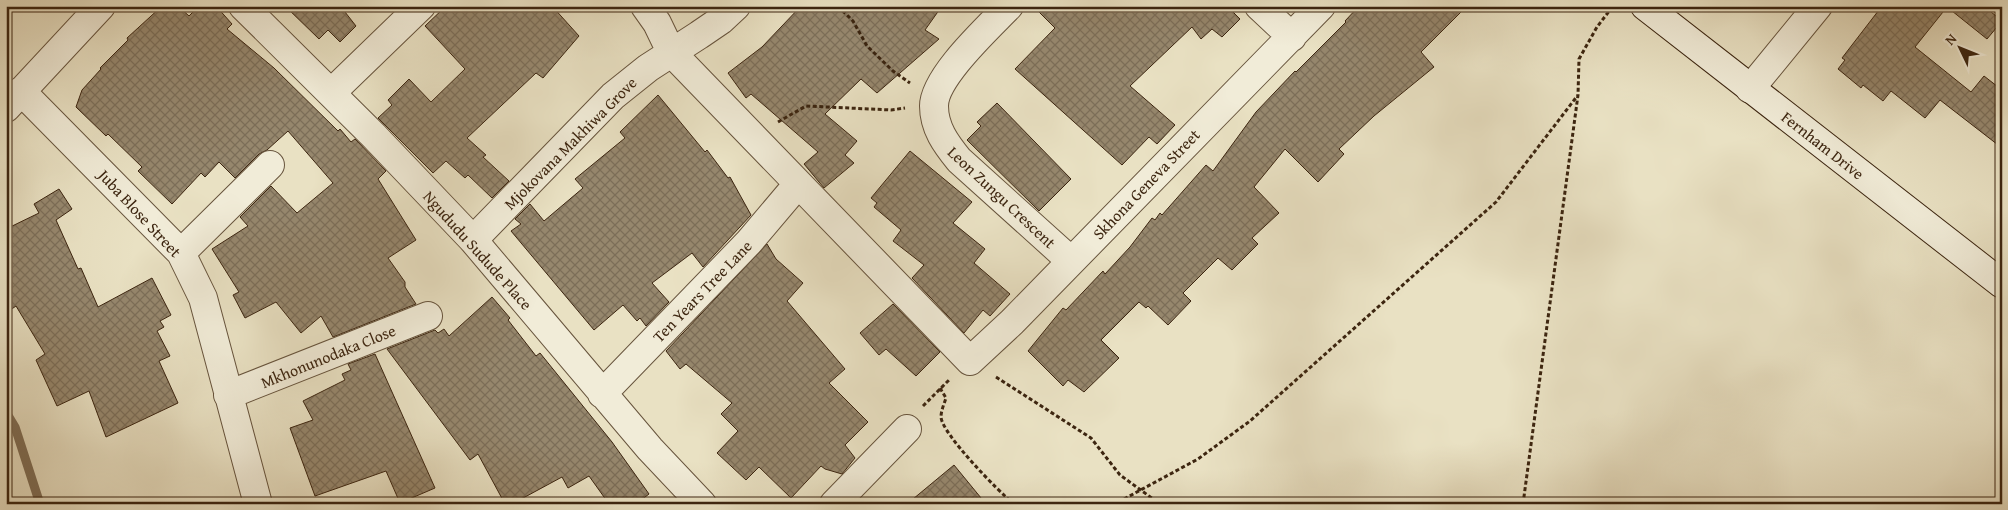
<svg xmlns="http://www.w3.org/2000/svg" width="2008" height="510" viewBox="0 0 2008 510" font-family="'Gentium Book Plus',serif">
	<defs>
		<pattern id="building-cross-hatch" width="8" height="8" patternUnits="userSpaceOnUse" patternTransform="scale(1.25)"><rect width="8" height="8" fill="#96876d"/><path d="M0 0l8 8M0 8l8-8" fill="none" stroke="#7c6e58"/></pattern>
	</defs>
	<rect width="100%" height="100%" fill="#e9e1c3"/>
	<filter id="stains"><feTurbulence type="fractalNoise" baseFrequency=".004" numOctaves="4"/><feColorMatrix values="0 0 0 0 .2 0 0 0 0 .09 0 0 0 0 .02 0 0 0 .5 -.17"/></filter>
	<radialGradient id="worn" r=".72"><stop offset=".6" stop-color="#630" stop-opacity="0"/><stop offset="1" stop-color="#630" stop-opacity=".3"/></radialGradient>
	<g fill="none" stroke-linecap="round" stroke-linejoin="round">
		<!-- stream -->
		<path stroke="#806f57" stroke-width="9" d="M6 412 15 427 40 504"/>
	</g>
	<!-- building -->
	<path fill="url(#building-cross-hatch)" stroke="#3c2510" d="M162 6H178L189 16 199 6H216L232 24 227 29 274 68 338 131 340 129 351 142 355 139 386 171 378 179 416 240 388 258 405 282V287L416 304 333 337 321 316 301 333 276 302 245 318 233 295 239 292 212 249 248 226 240 217 271 186 297 213 333 183 288 131 267 150 259 154 235 178 219 162 205 177 201 173 172 204 138 171 142 167 108 134 106 136 76 107 82 90 101 69 100 68 128 40 127 38Z
		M285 6H351L345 12 356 26 340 42 328 30 319 39Z
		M446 6H552L579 36 543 78 536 73 467 138 486 155 483 157 509 181 492 198 468 175 465 178 446 161 433 173 378 118 392 105 388 100 409 79 431 102 465 69 425 26Z
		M801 6H942L925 30 939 39 877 93 861 79 825 114 857 141 845 155 854 163 824 188 804 164 818 152 751 94 746 98 728 73 762 47Z
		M1033 6H1240L1233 12 1240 19 1222 37 1212 29 1201 39 1192 27 1130 86 1175 125 1157 144 1149 137 1122 165 1015 69 1055 28Z
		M1359 6H1467L1421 52 1434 67 1374 116 1339 149 1344 154 1318 182 1285 149 1254 187 1279 213 1252 238 1258 244 1232 270 1218 258 1183 293 1191 301 1168 325 1148 306 1146 308 1139 302 1101 340 1119 358 1084 392 1068 380 1063 386 1028 351 1063 308 1066 310 1103 271 1105 274 1130 247 1152 218 1155 220 1160 213 1162 215 1206 165 1213 171 1256 112 1295 71 1296 72 1346 22 1345 21Z
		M1882 6H1984L2002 21 1987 39 1947 7 1915 47 1971 92 1984 76 2002 90V148L1940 100 1925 118 1891 91 1883 101 1863 85 1861 88 1838 69 1845 60 1842 58Z
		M658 95 705 152 707 150 728 178 730 177 751 215 703 267 692 253 652 283 669 302 646 326 640 318 637 321 623 305 594 330 511 231 521 224 515 219 530 204 544 221 583 188 575 179 625 138 620 132Z
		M997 103 1071 179 1039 211 967 140 981 126 977 122Z
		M910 151 972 202 953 223 985 249 974 263 1010 294 990 316 983 310 964 333 912 278 924 265 893 241 901 230 874 207 877 203 871 198Z
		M59 189 72 209 56 220 78 269 81 268 98 307 152 278 171 315 160 321 164 327 157 331 170 356 159 361 178 403 106 437 89 391 57 406 36 360 45 354 16 306 6 313V229L39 213 34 204Z
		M767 244 776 259 803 283 787 301 845 369 829 383 868 422 845 445 855 458 842 474 825 469 821 466 791 498 759 467 746 480 717 453 738 431 721 414 732 403 686 364 680 369 666 351Z
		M492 297 510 318 508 320 536 356 540 353 612 442 649 494 636 504H609L589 476 568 488 562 477 512 504H505L478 454 470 460 387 349 435 330 438 333 444 329 449 336Z
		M893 304 940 352 916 376 886 349 879 355 860 333Z
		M375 354 435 488 400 503 386 471 315 496 290 428 313 420 303 401 345 380 342 374 351 370 348 364Z
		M954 465 986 504H907Z"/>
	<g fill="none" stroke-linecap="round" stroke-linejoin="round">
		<defs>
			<path id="street" d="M243 6 374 136 473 240 650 449 702 504
				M645 6 657 23 671 52 970 361 1012 322 1321 6
				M1009 6C989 27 934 77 934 106 934 128 946 144 959 160L1071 261
				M1259 6 1292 37
				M1750 89 1818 6
				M21 91 181 253 203 298 258 504
				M331 93 421 6
				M6 108 101 6
				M473 240 613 96 648 68 699 35 721 20 736 6
				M181 253 270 165
				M602 394 749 242 798 184
				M228 395 428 316
				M834 504 907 429"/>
			<path id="secondary" d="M1645 6 2002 284"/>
		</defs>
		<!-- street casing -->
		<use href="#street" stroke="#67543d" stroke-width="30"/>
		<!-- secondary casing -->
		<use href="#secondary" stroke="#3c2510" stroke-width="30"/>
		<!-- path -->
		<path stroke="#3c2510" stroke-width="3" stroke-dasharray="4 2.5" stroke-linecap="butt" d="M838 6 853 21 867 46 893 71 910 83
			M778 122 806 106 891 110 905 108
			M996 377 1091 438 1120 475 1160 504
			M940 388 946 398C944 404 941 411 941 417 942 434 999 492 1014 504
			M923 406 949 380
			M1120 504 1124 499 1198 459 1250 421 1496 202 1578 95
			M1523 504 1578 95 1579 59 1597 27 1613 6"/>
		<!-- street -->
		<use href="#street" stroke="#f1ecd8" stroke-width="28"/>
		<!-- secondary -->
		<use href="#secondary" stroke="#f1ecd8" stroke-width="28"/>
	</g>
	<g text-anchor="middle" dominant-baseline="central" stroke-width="4" stroke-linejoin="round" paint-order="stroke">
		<!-- street labels -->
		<g font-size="16" fill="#3c2510" stroke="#f1ecd8">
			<text transform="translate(570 143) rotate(-45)">Mjokovana Makhiwa Grove</text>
			<text transform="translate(1823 145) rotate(38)">Fernham Drive</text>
			<text transform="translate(1146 184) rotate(-46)">Skhona Geneva Street</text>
			<text transform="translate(1002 197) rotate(43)">Leon Zungu Crescent</text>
			<text transform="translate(140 213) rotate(47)">Juba Blose Street</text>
			<text transform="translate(478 250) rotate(48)">Ngududu Sudude Place</text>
			<text transform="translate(702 291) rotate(-46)">Ten Years Tree Lane</text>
			<text transform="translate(328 356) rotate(-22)">Mkhonunodaka Close</text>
		</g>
	</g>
	<!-- margin -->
	<rect width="2008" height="510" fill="none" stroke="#e9e1c3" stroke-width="25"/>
	<rect x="8" y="8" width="1993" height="495" fill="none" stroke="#3c2510" stroke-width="2.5"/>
	<rect x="12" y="12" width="1983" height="485" fill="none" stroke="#3c2510"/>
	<!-- north arrow -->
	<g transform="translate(1960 48) rotate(313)" stroke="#f1ecd8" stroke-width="4" paint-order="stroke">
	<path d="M0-4L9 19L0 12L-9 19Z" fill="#3c2510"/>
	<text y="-8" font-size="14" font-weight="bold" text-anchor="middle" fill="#3c2510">N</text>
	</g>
	<rect width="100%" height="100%" filter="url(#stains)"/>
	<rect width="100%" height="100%" fill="url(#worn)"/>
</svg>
